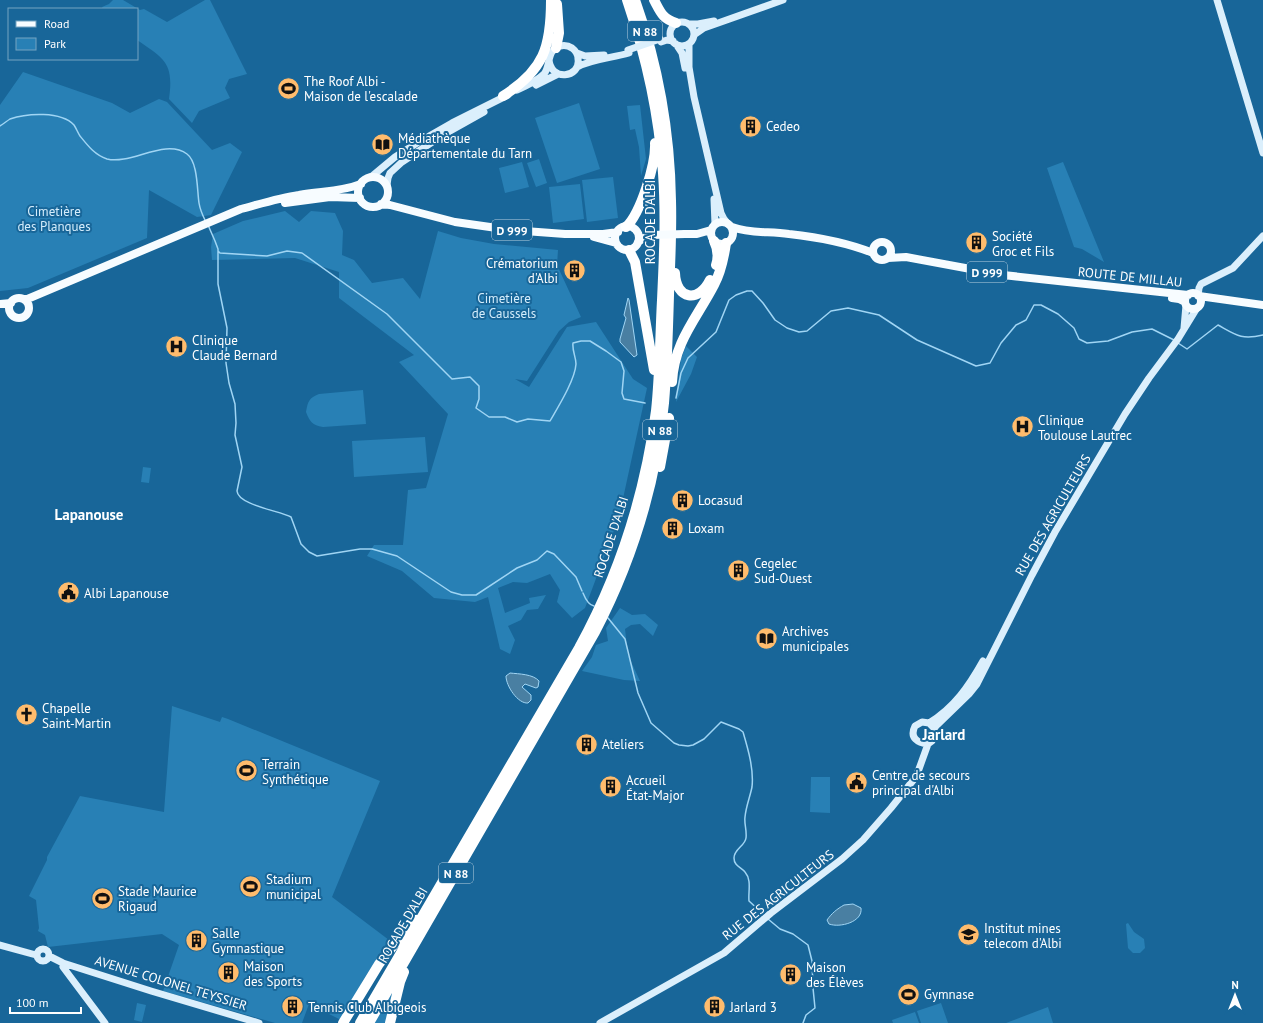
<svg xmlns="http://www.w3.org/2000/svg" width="1263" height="1023" viewBox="0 0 1263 1023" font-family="'PT Sans',sans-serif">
	<rect width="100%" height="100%" fill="#186699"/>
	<!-- green -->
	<path fill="#2880b5" d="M113 0H123L140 10 144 9 167 22 205 0H210L247 74 229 79 225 88 230 98 199 111 192 123 169 99C174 63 165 59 137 40V9H103L102 7 109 4Z
		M23 72 112 103 130 113 159 99 167 102 212 150 230 143 242 152 211 215 197 217 149 190 147 238 28 288 0 291V105Z
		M579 103 600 169 557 183 535 118Z
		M640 105 646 159 641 176 639 147 635 129 630 130 627 106Z
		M539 159 547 183 536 187 527 163Z
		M522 162 529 187 505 193 499 168Z
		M1063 162 1104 262 1082 249 1074 247 1047 168Z
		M613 177 618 218 587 222 582 180Z
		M580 184 584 219 553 223 549 187Z
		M285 211 299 222 311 211 335 213 343 231 342 255 354 260 372 283 403 278 420 299 438 231 461 238 494 244 558 250 557 265 581 317 569 322 559 331 527 381 515 379 529 387 567 327 596 322 633 379 647 388 619 517 585 608 572 618 557 602 560 590 550 574 527 583 513 582 498 588 505 613 530 603 529 598 546 595 538 609 527 610 521 620 508 626 515 640 510 654 500 649 488 597 475 602 434 598 402 571 367 556 374 545H403L408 490 426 488 448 414 399 362 414 355 339 298V272L295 258 212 260 211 247 213 234 243 221Z
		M686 346 697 357 691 374 676 402 681 359Z
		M363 390 366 424 323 427C312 425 310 422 306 412 308 401 309 398 319 394Z
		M425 437 428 472 354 477 352 441Z
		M143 467 151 468 149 483 141 482Z
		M620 608 632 615 645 614 658 625 653 636 640 624 631 625 625 629 628 655 640 681 624 680 582 671 592 657 596 645 608 641 606 628Z
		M172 706 220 722 222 717 228 719 380 781 332 897 389 940 365 977 341 1020 309 1004 302 1023H275L163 991 179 945 162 934 48 947 45 935 38 931 39 928 36 900 29 896 47 860V857L80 796 164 812Z
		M811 777H830V813L810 812Z
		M1128 923 1134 932 1144 939 1145 948 1140 953H1133L1128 948 1126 924Z
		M394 990 388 1023H374Z
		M137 1003 146 1005 142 1022 134 1020Z
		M941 1003 948 1023H921L917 1011Z
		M1048 1007 1053 1023H1006Z
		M915 1012 919 1023H893L892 1020Z"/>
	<!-- water -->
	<path fill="#497fa2" stroke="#a0d5f4" d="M628 298 629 300 637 355 634 357 620 342V339L626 318 624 315Z
		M510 673C519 674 533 674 539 681L538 687 536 688 525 684 522 687 531 695V700L528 703C518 704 506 686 506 676Z
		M844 905 853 904 861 908C863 922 840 928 829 924L827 920C832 913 837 909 844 905Z"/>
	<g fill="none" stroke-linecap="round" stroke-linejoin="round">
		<!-- stream -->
		<path stroke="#a0d5f4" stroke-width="1.5" d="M0 126C3 124 7 121 10 119 27 113 61 111 74 125 76 128 78 133 80 136 88 146 95 155 107 159 131 165 165 138 187 154 198 162 197 190 199 203 200 209 202 214 205 220
			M208 225 215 241 218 249V284L227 328 226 363 229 383 235 404 236 423 235 435 242 467 237 491C238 505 280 511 291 517L301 544 309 552 317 556 360 549H372L397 556 451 592 462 595H476L517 568 537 560 547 551 554 554 576 577 582 591
			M218 251 220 253 267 256 287 251 302 253 387 314 452 379 470 377 479 386V399L476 408 489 417H505L517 422 528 419 550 421C558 407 575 380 576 364 576 357 572 351 573 343L581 341H590L606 351 621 362 624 371 622 393 624 399 645 403
			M1178 343 1187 349 1218 325C1236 335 1241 340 1263 335
			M676 398 681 373 688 358 716 332 729 300 736 295 747 291H752L763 303 775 320 787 328 799 332 807 331 831 311 848 308 879 315 917 340 976 366 990 363 1001 343 1016 325 1026 320 1034 305H1041L1058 314 1074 328 1079 339 1087 343 1108 341 1132 332 1152 329 1174 340
			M583 593C585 598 588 605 594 606
			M608 618 625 639 638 693 651 723 674 743 679 745 688 746 693 745 704 739 721 722 739 729 743 732C748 749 754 769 752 787 750 797 746 806 745 817 744 824 747 830 746 838 745 846 734 849 734 858 734 866 741 867 745 872 752 880 748 892 749 901L764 915
			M768 919 780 929 793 934 808 945 812 961 813 988 815 1008 806 1015 803 1023"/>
		<!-- secondary -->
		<path stroke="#dbeffc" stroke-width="7" d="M1217 0 1263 153
			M670 34a12 12 0 1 1 24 0a12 12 0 1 1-24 0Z
			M689 24H698L714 21
			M694 35 704 28 783 0
			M661 42 667 40 673 41
			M676 44 682 53 685 68
			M689 44V67L694 97 721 213 724 219 728 224
			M577 53 585 56 604 55
			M577 67C593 59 612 58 629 53
			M536 85 558 74
			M517 90C526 86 537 81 544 74 551 66 546 50 560 46 564 45 569 46 572 48 576 51 578 54 578 59 581 78 550 82 549 59
			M371 177 395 157 417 143 452 123 508 95
			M387 185 388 178 390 173 402 162 443 135 484 112
			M714 199 715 224
			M1198 296 1199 288 1201 284 1233 268 1263 236
			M1184 328 1186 305
			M929 723C954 708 969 686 983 661
			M934 728 969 694 977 684 1032 575 1055 532 1125 414 1149 378 1178 339 1197 308
			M0 945 36 955
			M37 955a6 6 0 1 1 12 0a6 6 0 1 1-12 0Z
			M49 956 63 963 151 991 259 1023
			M63 967 105 1023
			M600 1023 724 953 771 913 842 859 863 840 891 808 915 778 919 769 928 744 932 741 935 735 934 728 929 723 922 722 915 726C909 738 918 743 928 744"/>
		<!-- primary -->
		<path stroke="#f7fcff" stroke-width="8" d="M358 192a15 15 0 1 1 30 0a15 15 0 1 1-30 0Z
			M285 203 330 197 360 198
			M381 204 390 205 455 222 511 230 565 234H603L618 232
			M711 233a11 11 0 1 1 22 0a11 11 0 1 1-22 0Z
			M615 238a12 12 0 1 1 24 0a12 12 0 1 1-24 0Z
			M732 227C751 234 769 231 789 234 816 237 848 243 873 253
			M685 234H697L711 230
			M594 237 616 243
			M873 251a9 9 0 1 1 18 0a9 9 0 1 1-18 0Z
			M638 242 649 235H652
			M888 258 906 257 1003 275 1188 295
			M1185 301a8 8 0 1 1 16 0a8 8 0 1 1-16 0Z
			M1199 296 1263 305
			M1172 298 1179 299 1185 302
			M9 308a10 10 0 1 1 20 0a10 10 0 1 1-20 0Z
			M25 300 241 209C260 204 279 198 299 195 319 191 341 192 361 184
			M0 304 11 303"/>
		<!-- highway -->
		<path stroke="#fff" stroke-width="10" d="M654 0C661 13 662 18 676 23
			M556 48 559 33 557 4
			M503 96C544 70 551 47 551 0
			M626 227C641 213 656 163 655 143
			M714 241C718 249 719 256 716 265
			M629 250 635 262 654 370
			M675 273C676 300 699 303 710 280
			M672 382C674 342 697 318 714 285 721 272 724 257 726 243
			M660 467 669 418
			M343 1023 379 964 414 919
			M360 1023 579 648C619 575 645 494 656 411 660 374 660 337 662 300 664 258 666 216 663 173 659 114 646 56 627 0
			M369 1023 595 632C632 561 656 482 664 403 667 367 668 331 669 295 670 264 672 232 671 201 670 132 658 64 635 0
			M390 1023 400 982 404 972"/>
		<!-- secondary-bridge -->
		<path stroke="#dbeffc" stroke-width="7" d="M628 50 660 39"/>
		<!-- primary-bridge -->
		<path stroke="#f7fcff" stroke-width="8" d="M652 235 685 234"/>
	</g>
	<!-- icons -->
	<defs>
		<symbol id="stadium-disc" viewBox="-11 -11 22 22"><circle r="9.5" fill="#ffbc6d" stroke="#186699"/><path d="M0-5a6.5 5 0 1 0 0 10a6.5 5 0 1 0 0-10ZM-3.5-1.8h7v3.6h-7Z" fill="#111"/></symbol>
		<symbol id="building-disc" viewBox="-11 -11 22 22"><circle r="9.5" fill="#ffbc6d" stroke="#186699"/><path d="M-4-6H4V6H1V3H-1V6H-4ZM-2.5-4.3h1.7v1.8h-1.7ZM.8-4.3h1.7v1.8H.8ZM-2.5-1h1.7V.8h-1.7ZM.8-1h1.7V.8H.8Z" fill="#111"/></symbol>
		<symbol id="library-disc" viewBox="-11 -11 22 22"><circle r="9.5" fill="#ffbc6d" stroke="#186699"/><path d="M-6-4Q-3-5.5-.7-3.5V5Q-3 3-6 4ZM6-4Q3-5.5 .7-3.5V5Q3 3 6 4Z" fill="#111"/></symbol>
		<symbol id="hospital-disc" viewBox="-11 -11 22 22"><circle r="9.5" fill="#ffbc6d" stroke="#186699"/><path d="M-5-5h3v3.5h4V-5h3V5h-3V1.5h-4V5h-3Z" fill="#111"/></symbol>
		<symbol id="civic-disc" viewBox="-11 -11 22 22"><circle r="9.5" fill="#ffbc6d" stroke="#186699"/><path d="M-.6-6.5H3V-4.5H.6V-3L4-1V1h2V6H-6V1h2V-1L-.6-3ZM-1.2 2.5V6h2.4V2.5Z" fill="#111"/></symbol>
		<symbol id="church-disc" viewBox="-11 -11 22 22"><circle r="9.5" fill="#ffbc6d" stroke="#186699"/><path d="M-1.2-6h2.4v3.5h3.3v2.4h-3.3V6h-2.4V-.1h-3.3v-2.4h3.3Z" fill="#111"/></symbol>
		<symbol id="university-disc" viewBox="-11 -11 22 22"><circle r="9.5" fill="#ffbc6d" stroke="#186699"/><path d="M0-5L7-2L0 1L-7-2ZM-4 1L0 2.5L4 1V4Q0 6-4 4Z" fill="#111"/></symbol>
	</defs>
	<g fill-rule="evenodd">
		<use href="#stadium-disc" x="276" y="76" width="25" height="25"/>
		<use href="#building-disc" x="738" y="114" width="25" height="25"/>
		<use href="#library-disc" x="370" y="132" width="25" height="25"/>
		<use href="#building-disc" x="964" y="230" width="25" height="25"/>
		<use href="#building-disc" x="562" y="258" width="25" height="25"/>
		<use href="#hospital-disc" x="164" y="334" width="25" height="25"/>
		<use href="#hospital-disc" x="1010" y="414" width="25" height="25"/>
		<use href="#building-disc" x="670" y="488" width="25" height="25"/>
		<use href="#building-disc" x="660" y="516" width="25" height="25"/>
		<use href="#building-disc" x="726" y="558" width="25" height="25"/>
		<use href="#civic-disc" x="56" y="580" width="25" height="25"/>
		<use href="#library-disc" x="754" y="626" width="25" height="25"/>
		<use href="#church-disc" x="14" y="702" width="25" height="25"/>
		<use href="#building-disc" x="574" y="732" width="25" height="25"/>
		<use href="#stadium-disc" x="234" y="758" width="25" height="25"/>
		<use href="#civic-disc" x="844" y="770" width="25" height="25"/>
		<use href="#building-disc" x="598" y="774" width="25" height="25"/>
		<use href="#stadium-disc" x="238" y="874" width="25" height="25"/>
		<use href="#stadium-disc" x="90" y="886" width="25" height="25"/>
		<use href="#university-disc" x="956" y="922" width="25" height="25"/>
		<use href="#building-disc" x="184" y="928" width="25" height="25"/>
		<use href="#building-disc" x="216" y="960" width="25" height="25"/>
		<use href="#building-disc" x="778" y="962" width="25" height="25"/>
		<use href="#stadium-disc" x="896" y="982" width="25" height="25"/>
		<use href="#building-disc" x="280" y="994" width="25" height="25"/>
		<use href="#building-disc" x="702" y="994" width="25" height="25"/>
	</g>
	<g text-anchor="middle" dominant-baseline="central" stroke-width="4" stroke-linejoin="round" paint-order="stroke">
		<!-- shield labels -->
		<g fill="#186699" stroke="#bad1e0" stroke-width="1">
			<rect x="628" y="21" width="34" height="20" rx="3"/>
			<rect x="492" y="220" width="40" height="20" rx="3"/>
			<rect x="967" y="262" width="40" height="20" rx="3"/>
			<rect x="643" y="420" width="34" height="20" rx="3"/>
			<rect x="439" y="863" width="34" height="20" rx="3"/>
		</g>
		<g font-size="12" font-weight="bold" fill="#fff">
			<text x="645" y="31">N 88</text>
			<text x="512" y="230">D 999</text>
			<text x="987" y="272">D 999</text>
			<text x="660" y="430">N 88</text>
			<text x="456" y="873">N 88</text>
		</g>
		<!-- poi labels -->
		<g font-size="13" fill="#fff" stroke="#186699" text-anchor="start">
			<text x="304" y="81">The Roof Albi -<tspan x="304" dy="15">Maison de l'escalade</tspan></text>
			<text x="766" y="126">Cedeo</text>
			<text x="398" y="138">Médiathèque<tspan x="398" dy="15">Départementale du Tarn</tspan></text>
			<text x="992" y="236">Société<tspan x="992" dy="15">Groc et Fils</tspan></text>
			<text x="558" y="263" text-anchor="end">Crématorium<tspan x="558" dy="15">d'Albi</tspan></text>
			<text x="192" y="340">Clinique<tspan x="192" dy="15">Claude Bernard</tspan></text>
			<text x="1038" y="420">Clinique<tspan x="1038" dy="15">Toulouse Lautrec</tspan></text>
			<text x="698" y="500">Locasud</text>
			<text x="688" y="528">Loxam</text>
			<text x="754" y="563">Cegelec<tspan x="754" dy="15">Sud-Ouest</tspan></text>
			<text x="84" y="593">Albi Lapanouse</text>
			<text x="782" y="631">Archives<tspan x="782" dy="15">municipales</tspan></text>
			<text x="42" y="708">Chapelle<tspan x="42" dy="15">Saint-Martin</tspan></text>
			<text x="602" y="744">Ateliers</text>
			<text x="262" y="764">Terrain<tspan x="262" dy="15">Synthétique</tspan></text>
			<text x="872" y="775">Centre de secours<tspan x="872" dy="15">principal d'Albi</tspan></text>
			<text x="626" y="780">Accueil<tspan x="626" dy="15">État-Major</tspan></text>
			<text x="266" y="879">Stadium<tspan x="266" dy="15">municipal</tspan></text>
			<text x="118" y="891">Stade Maurice<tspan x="118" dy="15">Rigaud</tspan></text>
			<text x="984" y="928">Institut mines<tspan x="984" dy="15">telecom d'Albi</tspan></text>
			<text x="212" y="933">Salle<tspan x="212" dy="15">Gymnastique</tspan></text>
			<text x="244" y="966">Maison<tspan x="244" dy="15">des Sports</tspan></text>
			<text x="806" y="967">Maison<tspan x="806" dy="15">des Élèves</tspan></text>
			<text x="924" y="994">Gymnase</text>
			<text x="308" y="1007">Tennis Club Albigeois</text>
			<text x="730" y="1007">Jarlard 3</text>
		</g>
		<!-- park labels -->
		<g font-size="13" fill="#d4edfc" stroke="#186699">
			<text x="54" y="211">Cimetière<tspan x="54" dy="15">des Planques</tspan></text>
			<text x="504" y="298">Cimetière<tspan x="504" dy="15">de Caussels</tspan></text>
		</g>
		<!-- street labels -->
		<g font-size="13" fill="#fff" stroke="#186699">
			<text transform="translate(650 222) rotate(-90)">ROCADE D'ALBI</text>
			<text transform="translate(1130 277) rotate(6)">ROUTE DE MILLAU</text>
			<text transform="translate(1053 515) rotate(-60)">RUE DES AGRICULTEURS</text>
			<text transform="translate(611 537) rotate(-72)">ROCADE D'ALBI</text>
			<text transform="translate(778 895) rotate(-38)">RUE DES AGRICULTEURS</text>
			<text transform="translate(403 925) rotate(-60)">ROCADE D'ALBI</text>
			<text transform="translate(171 983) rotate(17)">AVENUE COLONEL TEYSSIER</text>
		</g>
		<!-- quarter labels -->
		<g font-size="15" font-weight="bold" fill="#fff" stroke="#186699">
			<text x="89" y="514">Lapanouse</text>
			<text x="944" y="734">Jarlard</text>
		</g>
	</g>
	<!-- legend -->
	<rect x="8" y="8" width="130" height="52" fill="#186699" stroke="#74a3c2"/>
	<rect x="16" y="21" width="20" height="6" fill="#f7fcff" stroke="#74a3c2"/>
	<text x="44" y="28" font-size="12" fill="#ffffff">Road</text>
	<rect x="16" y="38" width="20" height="12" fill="#2880b5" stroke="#74a3c2"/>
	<text x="44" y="48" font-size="12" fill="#ffffff">Park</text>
	<!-- north arrow -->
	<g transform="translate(1235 995)" stroke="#186699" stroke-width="3" paint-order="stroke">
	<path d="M0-3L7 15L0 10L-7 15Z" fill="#ffffff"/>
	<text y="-6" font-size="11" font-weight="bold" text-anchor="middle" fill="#ffffff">N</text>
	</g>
	<!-- scale -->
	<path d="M10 1007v6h71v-6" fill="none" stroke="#ffffff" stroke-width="2"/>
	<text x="16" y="1007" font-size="12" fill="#ffffff" stroke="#186699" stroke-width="3" paint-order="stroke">100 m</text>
</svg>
